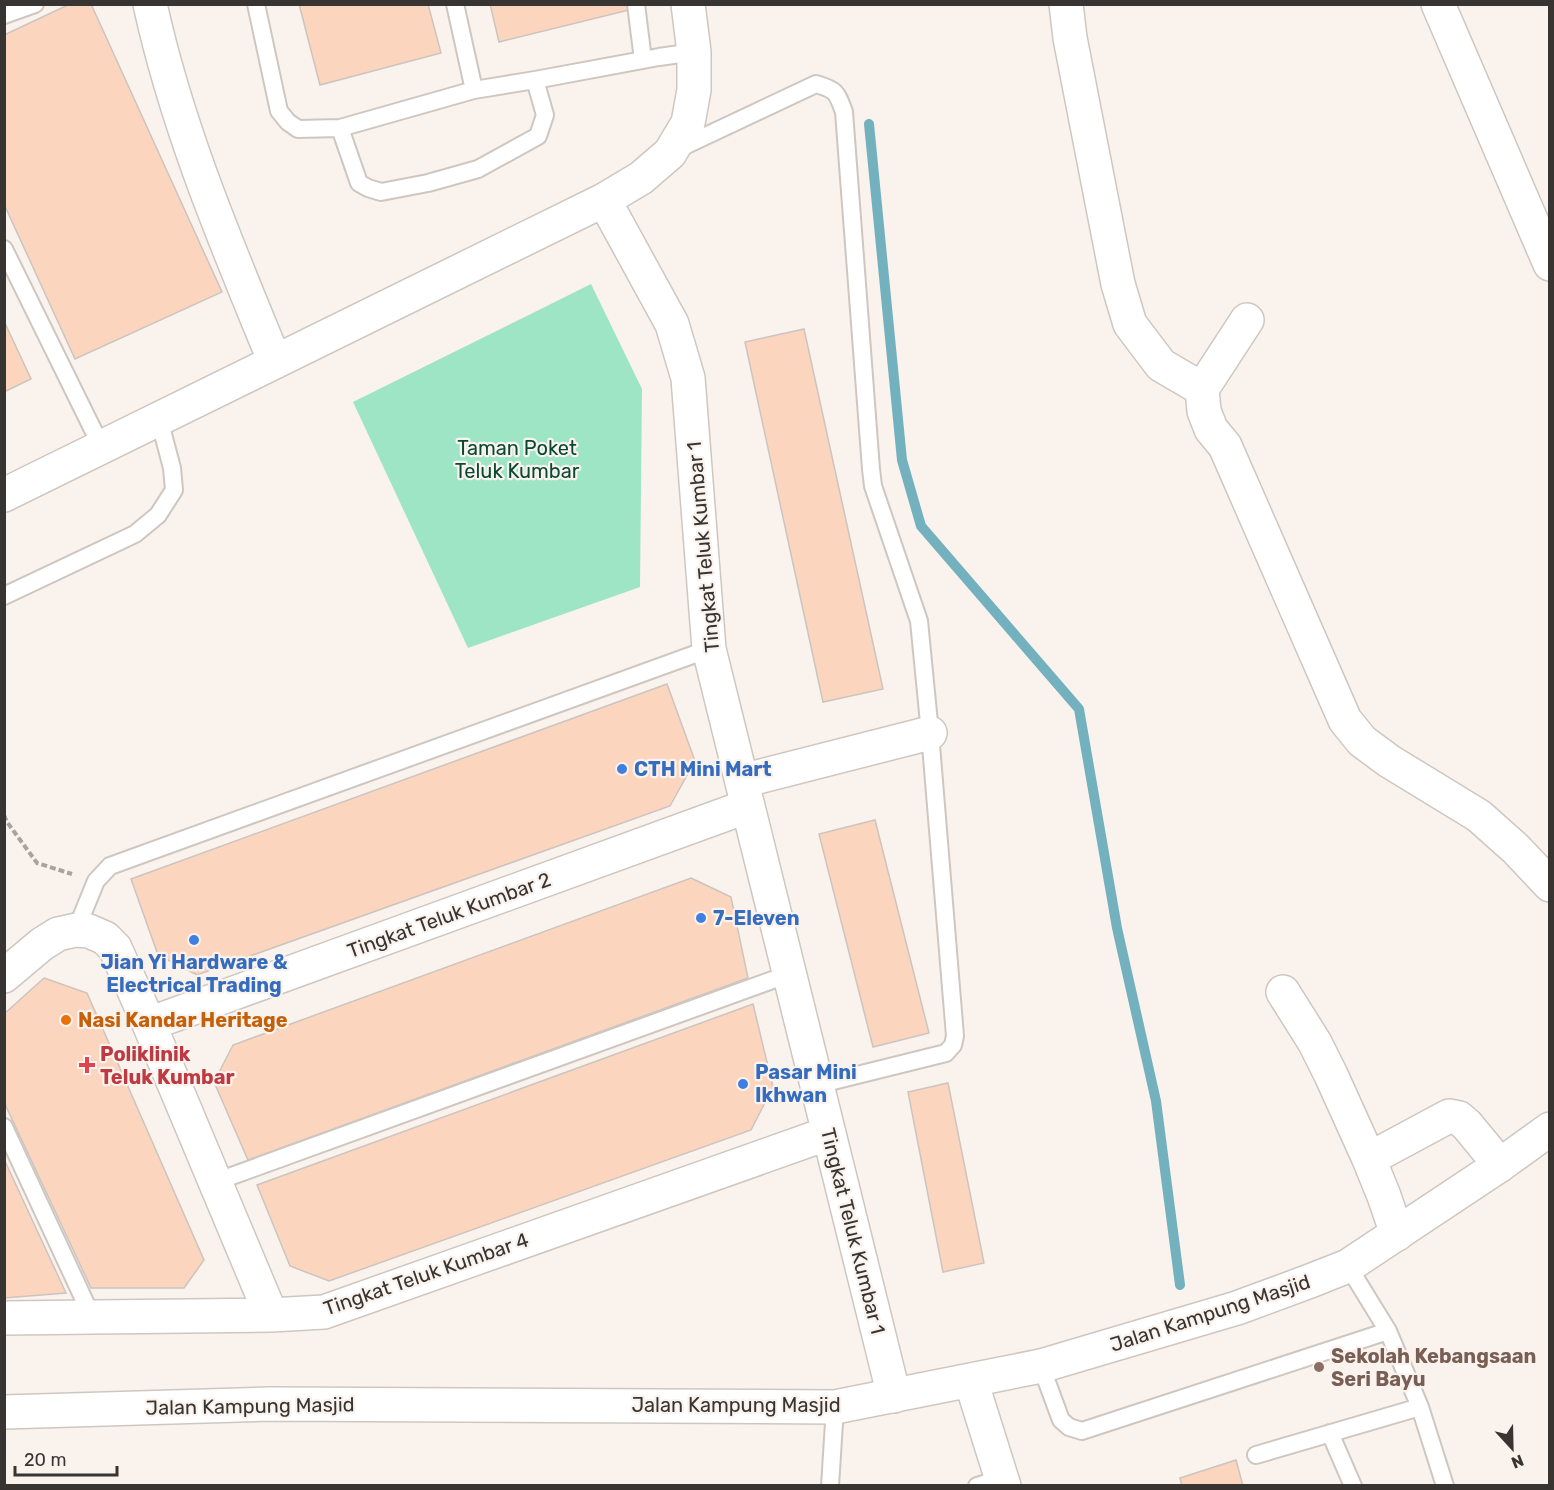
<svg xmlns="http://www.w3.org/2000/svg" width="1554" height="1490" viewBox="0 0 1554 1490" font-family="Rubik,sans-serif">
	<rect width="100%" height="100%" fill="#faf2ed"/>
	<!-- green -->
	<path fill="#9ee5c5" d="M591 284 642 389 640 587 468 648 353 402Z"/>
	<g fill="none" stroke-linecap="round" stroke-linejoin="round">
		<!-- stream -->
		<path stroke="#74b1bf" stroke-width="10" d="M869 124 902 460 921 526 1079 709 1117 928 1156 1101 1180 1285"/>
	</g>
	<!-- building -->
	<path fill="#fcd5be" stroke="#ccc4bf" stroke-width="1.5" d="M70 4H91L222 292 75 359 4 204V35Z
		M299 4H428L441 53 320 85Z
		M490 4H627L629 10 499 42Z
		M4 321 31 379 4 392Z
		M804 329 883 689 823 702 745 342Z
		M667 684 695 761 670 806 197 975 158 955 131 879Z
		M875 820 929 1033 873 1047 819 834Z
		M691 878 731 897 748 978 248 1160 214 1082 233 1045Z
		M44 978 87 993 204 1260 184 1288H91L4 1102V1014Z
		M753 1004 773 1087 751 1130 329 1281 290 1266 257 1185Z
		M948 1083 984 1263 943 1272 908 1092Z
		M4 1159 66 1293 4 1298Z
		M1236 1460 1243 1486H1182L1180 1478Z"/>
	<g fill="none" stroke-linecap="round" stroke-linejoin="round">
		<defs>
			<path id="service" d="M256 4 279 111 288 122 298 129 340 128 474 90 535 80 659 57 694 52
				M455 4 474 90
				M636 4 643 60
				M4 15 35 4
				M340 128 359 183 368 188 381 192 428 183 478 169 538 136 545 115 535 80
				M678 149 816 84C837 90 837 93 844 112L871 469 873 486 919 621 930 733 955 1036 953 1045 946 1053 817 1085
				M4 249 102 448
				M4 596 135 534 158 515 174 490 172 468 159 419
				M76 930 96 881 110 866 709 649
				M4 1127 92 1317
				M215 1182 789 974
				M1348 1266 1388 1331 1420 1407 1445 1486
				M1041 1366 1061 1420 1069 1427 1082 1431 1388 1331
				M1330 1433 1353 1486
				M1256 1455 1420 1407
				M830 1486 835 1407
				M977 1486 1002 1478"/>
			<path id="minor" d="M150 4C177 128 227 245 275 362
				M1066 4 1070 38 1118 284 1130 324 1161 365 1202 389
				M1438 4 1550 264
				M604 200 672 324 688 378 709 649 894 1396
				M1247 320 1202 389 1204 411 1211 429 1225 446 1345 720 1362 741 1389 761 1479 816 1516 849 1550 885
				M4 495 604 200 641 178 670 153 688 123 694 90V52L688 4
				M742 781 930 733
				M4 976 42 944 58 934 76 930 89 931 105 938 115 948 149 1024 271 1315
				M1283 992 1315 1043 1331 1075 1369 1159 1384 1196 1397 1234
				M149 1024 748 806
				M1369 1159 1449 1116 1459 1118 1467 1125 1500 1165
				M4 1318 271 1315 324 1312 829 1133
				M971 1381 1004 1486"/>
			<path id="tertiary" d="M4 1412 270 1404 835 1407 1041 1366 1237 1308 1310 1281 1348 1266 1500 1165 1550 1129"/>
		</defs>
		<!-- service casing -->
		<use href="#service" stroke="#cec7c1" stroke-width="20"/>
		<!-- minor casing -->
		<use href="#minor" stroke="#cec7c1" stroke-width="36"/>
		<!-- tertiary casing -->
		<use href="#tertiary" stroke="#cec7c1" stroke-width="36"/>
		<!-- path -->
		<path stroke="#a9a39f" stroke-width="4" stroke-dasharray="6 3" stroke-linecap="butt" d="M4 815 7 822 37 863 72 874"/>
		<!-- service -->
		<use href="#service" stroke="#fff" stroke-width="16"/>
		<!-- minor -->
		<use href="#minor" stroke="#fff" stroke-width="33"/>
		<!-- tertiary -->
		<use href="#tertiary" stroke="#fff" stroke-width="33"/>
	</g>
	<!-- markers -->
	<g fill="#3f7fe0" stroke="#faf2ed" stroke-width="2">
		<circle cx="622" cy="769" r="6"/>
		<circle cx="701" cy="918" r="6"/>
		<circle cx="194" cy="940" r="6"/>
		<circle cx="743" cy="1084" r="6"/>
	</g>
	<circle fill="#e8710a" stroke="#faf2ed" stroke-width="2" cx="66" cy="1020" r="6"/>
	<path fill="#e0444e" stroke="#faf2ed" stroke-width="2" d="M84 1056h6v6h6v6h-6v6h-6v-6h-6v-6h6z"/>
	<circle fill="#8d6e63" stroke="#faf2ed" stroke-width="2" cx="1319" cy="1367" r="6"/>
	<g text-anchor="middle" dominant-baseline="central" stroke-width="4.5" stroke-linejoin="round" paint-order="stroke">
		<!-- park labels -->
		<g font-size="20" fill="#094934" stroke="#faf2ed">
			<text x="517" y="448">Taman Poket<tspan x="517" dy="23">Teluk Kumbar</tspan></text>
		</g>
		<!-- street labels -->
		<g font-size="20" fill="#373432" stroke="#faf2ed">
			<text transform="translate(703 547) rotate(-95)">Tingkat Teluk Kumbar 1</text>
			<text transform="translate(449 915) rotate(-20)">Tingkat Teluk Kumbar 2</text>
			<text transform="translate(853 1231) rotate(76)">Tingkat Teluk Kumbar 1</text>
			<text transform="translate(426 1274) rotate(-19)">Tingkat Teluk Kumbar 4</text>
			<text transform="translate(1210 1313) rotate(-18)">Jalan Kampung Masjid</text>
			<text x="736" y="1405">Jalan Kampung Masjid</text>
			<text transform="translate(250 1406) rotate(-1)">Jalan Kampung Masjid</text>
		</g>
		<!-- shop labels -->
		<g font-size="20" font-weight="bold" fill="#366cbe" stroke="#faf2ed" text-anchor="start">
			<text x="634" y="769">CTH Mini Mart</text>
			<text x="713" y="918">7-Eleven</text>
			<text x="194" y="962" text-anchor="middle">Jian Yi Hardware &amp;<tspan x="194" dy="23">Electrical Trading</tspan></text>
			<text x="755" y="1072">Pasar Mini<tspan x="755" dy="23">Ikhwan</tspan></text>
		</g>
		<!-- food labels -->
		<g font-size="20" font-weight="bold" fill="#c56008" stroke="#faf2ed" text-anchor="start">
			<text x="78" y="1020">Nasi Kandar Heritage</text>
		</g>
		<!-- health labels -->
		<g font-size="20" font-weight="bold" fill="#be3a42" stroke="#faf2ed" text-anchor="start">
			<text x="100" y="1054">Poliklinik<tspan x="100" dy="23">Teluk Kumbar</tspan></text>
		</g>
		<!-- education labels -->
		<g font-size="20" font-weight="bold" fill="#785e54" stroke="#faf2ed" text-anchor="start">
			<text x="1331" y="1356">Sekolah Kebangsaan<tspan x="1331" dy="23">Seri Bayu</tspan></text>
		</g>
	</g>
	<!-- border -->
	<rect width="1554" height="1490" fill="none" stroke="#373432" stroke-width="12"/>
	<!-- north arrow -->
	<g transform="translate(1512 1448) rotate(158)" stroke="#faf2ed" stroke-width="4.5" paint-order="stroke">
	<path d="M0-4.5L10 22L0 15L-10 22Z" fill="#373432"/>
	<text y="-9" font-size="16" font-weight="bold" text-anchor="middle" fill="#373432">N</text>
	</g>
	<!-- scale -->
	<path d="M15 1466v9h102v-9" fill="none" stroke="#373432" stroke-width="3"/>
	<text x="24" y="1466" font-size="18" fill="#373432" stroke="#faf2ed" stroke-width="4.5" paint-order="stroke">20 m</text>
</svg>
